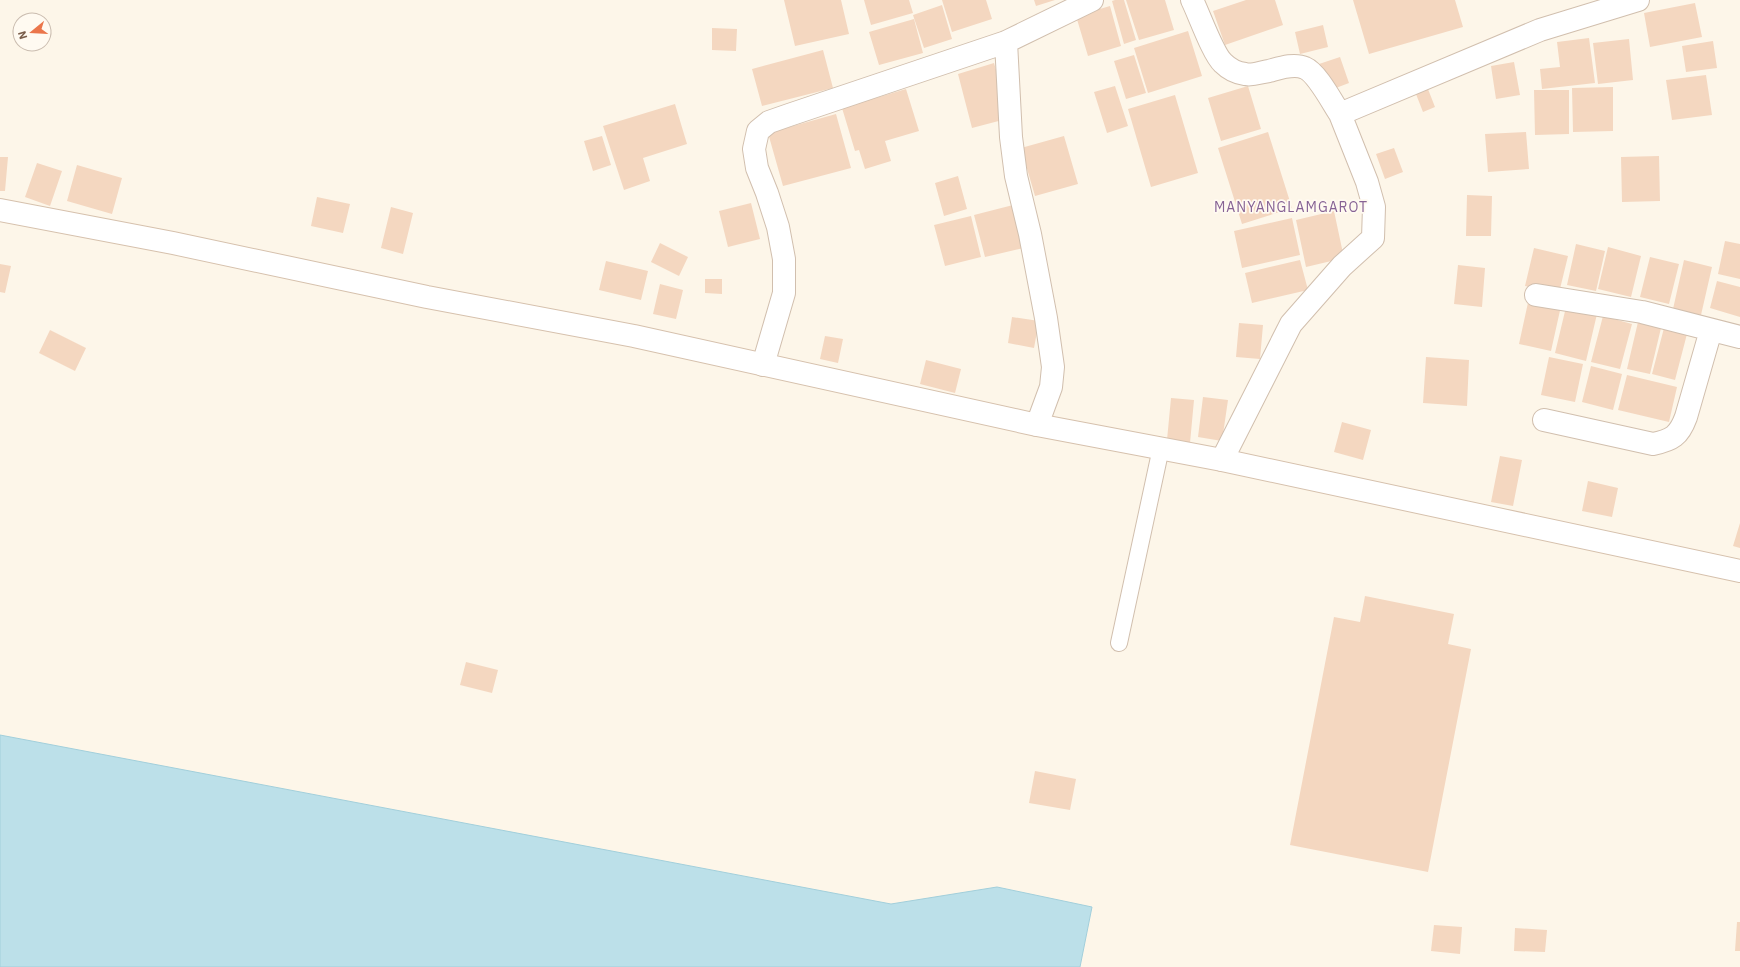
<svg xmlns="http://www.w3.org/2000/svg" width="1740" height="967" font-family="'IBM Plex Sans',sans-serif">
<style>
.water{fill:#bce0e9;stroke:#a2cfdb}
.building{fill:#f4d7c0}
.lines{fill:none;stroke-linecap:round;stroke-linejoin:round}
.lane-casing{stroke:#d1bfae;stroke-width:18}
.street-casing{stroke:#d1bfae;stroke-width:24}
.secondary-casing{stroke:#d6c1ad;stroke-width:24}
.lane{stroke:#fff;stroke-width:16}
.street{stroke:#fff;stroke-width:22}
.secondary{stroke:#fff;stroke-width:22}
.labels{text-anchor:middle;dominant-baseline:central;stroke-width:3.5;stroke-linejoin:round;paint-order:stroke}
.quarter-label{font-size:14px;letter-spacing:1px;fill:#876395;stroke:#fffaf1}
</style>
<rect width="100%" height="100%" fill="#fdf6e9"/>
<!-- water -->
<path class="water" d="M0 735 891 904 997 887 1092 907 1080 967H0Z"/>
<!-- building -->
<path class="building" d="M784 0H841L849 34 795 46Z
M864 0H909L913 13 871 25Z
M942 0H986L992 19 952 32Z
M1034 0H1055L1036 6Z
M1115 0H1124L1136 40 1124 44 1112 1Z
M1126 0H1165L1174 30 1139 40Z
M1246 0H1275L1283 25 1225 45 1213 11Z
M1353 0H1455L1463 27 1369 54Z
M1695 3 1702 37 1650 47 1644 13Z
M942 5 952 39 924 48 913 15Z
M1110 6 1121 46 1088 56 1076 16Z
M914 19 923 53 879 65 869 32Z
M1323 25 1328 47 1300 54 1295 32Z
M712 28 737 29 736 51 712 50Z
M1188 31 1202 76 1148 93 1134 48Z
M1589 38 1595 83 1542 89 1540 69 1560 67 1557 42Z
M1629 39 1633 80 1598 84 1593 43Z
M1713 41 1717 68 1686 72 1682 46Z
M823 50 833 88 762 106 752 69Z
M1134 55 1146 93 1126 99 1114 61Z
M1340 57 1349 83 1328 91 1319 64Z
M1514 62 1520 95 1496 99 1491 66Z
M994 63 1010 118 972 128 958 74Z
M1706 75 1712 115 1672 120 1666 80Z
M1426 84 1435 107 1423 112 1414 89Z
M1115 86 1128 126 1107 133 1094 92Z
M1248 86 1261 129 1221 141 1208 98Z
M1613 87V131L1573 132 1572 88Z
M906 89 919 131 885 141 891 161 865 169 859 150 855 151 842 108Z
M1534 90H1569V134L1535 135Z
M1175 95 1198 173 1151 187 1128 109Z
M675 104 687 144 643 158 650 181 624 190 603 126Z
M836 114 851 168 783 186 768 133Z
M1268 132 1292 208 1242 224 1218 148Z
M1526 132 1529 169 1488 172 1485 134Z
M602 136 611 165 593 171 584 141Z
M1064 136 1078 184 1035 196 1021 148Z
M1394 148 1403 172 1385 179 1376 154Z
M1659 156 1660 201 1622 202 1621 157Z
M0 157H8L5 191H0Z
M37 163 62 171 50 206 25 197Z
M77 165 122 178 112 214 67 201Z
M958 176 967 209 944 216 935 183Z
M1467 195 1492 196 1491 236H1466Z
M317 197 350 204 343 233 311 226Z
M751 203 760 239 728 247 719 211Z
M1017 204 1028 247 985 257 974 215Z
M391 207 413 213 403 254 381 248Z
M1334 211 1344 258 1306 267 1296 220Z
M971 216 981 257 945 266 934 225Z
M1292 218 1300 255 1242 268 1234 231Z
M1725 241 1740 244V279L1718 274Z
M660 243 688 257 679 276 651 262Z
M1576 244 1605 251 1596 291 1567 285Z
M1608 247 1641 256 1631 297 1598 289Z
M1534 248 1568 256 1559 293 1525 286Z
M1650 257 1679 264 1669 304 1640 297Z
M1300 260 1308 290 1252 303 1245 273Z
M1684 260 1712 267 1701 315 1673 309Z
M606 261 648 271 641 300 599 290Z
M0 264 11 266 5 293 0 292Z
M1458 265 1485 268 1482 307 1454 304Z
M705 279H722V294L705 293Z
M1717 281 1740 287V317L1710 308Z
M660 284 683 290 676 319 653 314Z
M1529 298 1561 306 1551 351 1519 344Z
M1566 307 1597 314 1586 361 1555 353Z
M1603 316 1632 324 1620 369 1591 362Z
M1012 317 1039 321 1034 348 1008 343Z
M1638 322 1661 328 1650 374 1627 369Z
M1239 323 1263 325 1260 359 1236 357Z
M1664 328 1687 334 1675 380 1652 374Z
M50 330 86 348 75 371 39 353Z
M825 336 843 339 838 363 820 359Z
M1426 357 1469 360 1467 406 1423 403Z
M1549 357 1583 364 1575 402 1541 395Z
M926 360 961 369 955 393 920 384Z
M1591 366 1622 374 1613 410 1582 402Z
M1627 375 1677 387 1669 422 1618 410Z
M1203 397 1228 400 1222 441 1198 437Z
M1171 398 1194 400 1190 443 1167 440Z
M1342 422 1371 430 1363 460 1334 452Z
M1500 456 1522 460 1513 506 1491 502Z
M1588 481 1618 488 1612 517 1582 511Z
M1740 523V548L1733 546Z
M1365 596 1454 614 1448 644 1471 649 1428 872 1290 845 1334 617 1360 622Z
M466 662 498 670 492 693 460 685Z
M1035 771 1076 779 1070 810 1029 803Z
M1737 922H1740V951H1735Z
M1434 925 1462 927 1460 954 1431 951Z
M1515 928 1547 930 1545 952 1514 951Z"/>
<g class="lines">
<!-- lane casing -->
<g class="lane-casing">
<path id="lane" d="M1119 643 1161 448"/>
</g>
<!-- street casing -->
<g class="street-casing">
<path id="street" d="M1192 0C1199 14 1213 54 1223 63 1229 69 1237 73 1245 74 1252 76 1261 72 1269 71 1280 68 1294 63 1305 68 1317 73 1332 102 1340 114
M1006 42 1011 137 1016 176 1030 234 1046 318 1053 367 1051 387 1037 425
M1536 295 1642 312 1740 337
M763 365 784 293V259L778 227 767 193 757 168 754 149 758 131 769 122 789 115 1006 42 1092 0
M1544 420 1653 444C1672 440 1679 436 1686 417L1711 330
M1222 460 1291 324 1342 266 1373 238 1374 207 1367 182 1340 114 1540 30 1638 0"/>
</g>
<!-- secondary casing -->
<g class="secondary-casing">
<path id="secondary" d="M0 210 173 243 427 297 634 336 1037 425 1222 460 1740 571"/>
</g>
<!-- lane -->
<use href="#lane" class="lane"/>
<!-- street -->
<use href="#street" class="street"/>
<!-- secondary -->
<use href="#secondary" class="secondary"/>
</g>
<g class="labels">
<!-- quarter labels -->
<g class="quarter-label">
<text x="1291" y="207">MANYANGLAMGAROT</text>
</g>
</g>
<!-- north arrow -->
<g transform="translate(32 32) rotate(252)"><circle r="19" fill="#fffaf1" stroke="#cabcaf"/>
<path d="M0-3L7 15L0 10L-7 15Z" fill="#eb764b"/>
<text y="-6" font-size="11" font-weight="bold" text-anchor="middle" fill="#7a5e4b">N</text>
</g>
</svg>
